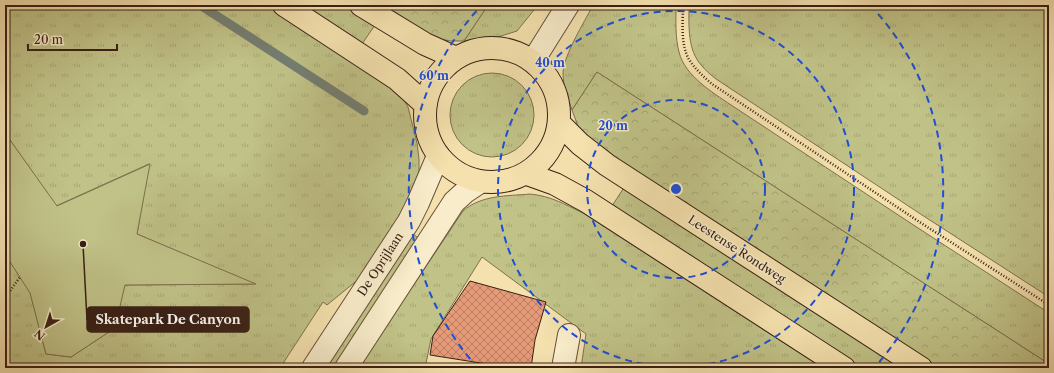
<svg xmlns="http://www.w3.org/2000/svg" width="1054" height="373" font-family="'Libre Caslon Text',serif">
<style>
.grass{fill:url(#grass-tufts);stroke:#7c714e}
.forest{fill:url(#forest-crowns);stroke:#7c714e}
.pitch{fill:#c0c287;stroke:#7c714e}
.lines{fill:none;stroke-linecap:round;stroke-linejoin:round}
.stream{stroke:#747e72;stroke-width:9}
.building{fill:url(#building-cross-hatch);stroke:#382015}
.minor-casing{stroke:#67503b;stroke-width:24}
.primary-casing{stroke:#382015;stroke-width:24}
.path{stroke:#382015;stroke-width:2.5;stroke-dasharray:1 2;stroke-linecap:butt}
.minor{stroke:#f8ecca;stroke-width:22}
.primary{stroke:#f4e1ae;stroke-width:22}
.ring{fill:none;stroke:#1d4ed8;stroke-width:2;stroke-dasharray:7 5}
.labels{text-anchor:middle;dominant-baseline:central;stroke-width:3;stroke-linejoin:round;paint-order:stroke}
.street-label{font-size:12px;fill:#382015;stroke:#f8ecca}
.centre{fill:#1d4ed8;stroke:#f8ecca;stroke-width:2}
.ring-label{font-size:12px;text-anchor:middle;font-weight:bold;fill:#1d4ed8;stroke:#f8ecca;stroke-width:3;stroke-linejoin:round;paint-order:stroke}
.leader{fill:none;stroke:#382015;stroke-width:1.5}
.callout-dot{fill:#382015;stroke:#f8ecca;stroke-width:1.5}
.callout{fill:#382015;stroke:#382015;stroke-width:1.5}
.callout-label{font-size:13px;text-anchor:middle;font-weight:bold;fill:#fff}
</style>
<defs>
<pattern id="grass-tufts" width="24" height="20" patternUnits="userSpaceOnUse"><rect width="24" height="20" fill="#c0c287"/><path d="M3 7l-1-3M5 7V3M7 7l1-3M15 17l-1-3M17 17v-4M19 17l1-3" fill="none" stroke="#a6a674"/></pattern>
<pattern id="forest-crowns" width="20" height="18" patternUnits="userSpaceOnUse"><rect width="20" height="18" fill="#c0c287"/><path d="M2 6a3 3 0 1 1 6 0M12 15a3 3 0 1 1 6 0" fill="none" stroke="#a6a674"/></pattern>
<pattern id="building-cross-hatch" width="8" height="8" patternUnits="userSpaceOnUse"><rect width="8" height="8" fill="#e59a78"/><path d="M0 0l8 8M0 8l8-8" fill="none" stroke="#bb7d61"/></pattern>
</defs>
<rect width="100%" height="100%" fill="#f4e1ae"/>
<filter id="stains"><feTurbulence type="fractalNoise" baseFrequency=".005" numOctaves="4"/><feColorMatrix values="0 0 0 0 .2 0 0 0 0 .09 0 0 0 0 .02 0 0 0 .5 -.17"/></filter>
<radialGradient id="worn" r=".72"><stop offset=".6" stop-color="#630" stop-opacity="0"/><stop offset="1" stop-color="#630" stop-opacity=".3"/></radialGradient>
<!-- grass -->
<path class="grass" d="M5 5H266L394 89 402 96 408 107 417 143 419 159V172L414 189 402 214 360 278 327 305 323 302 280 368H5V254L30 292 46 354 71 357 115 328 124 285 254 284 137 234 149 164 56 206 5 133Z
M302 5H345L375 25 362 44Z
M488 5H538L517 31 498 37 481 38 464 41Z
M593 5H676C676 20 675 37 679 52 685 76 712 92 731 105L915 226 1049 313V364L597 72 572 110C568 98 563 86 563 73 564 54 584 23 593 5Z
M689 5H1049V297L922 215 716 79C711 75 706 71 702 66 687 50 689 26 689 5Z
M450 115a42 42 0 1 1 84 0a42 42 0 1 1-84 0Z
M625 186 904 368H861L612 206Z
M530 194C551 196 564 204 583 213L823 368H581L586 334 482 257 431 339 425 368H358L463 211C481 195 507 196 530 194Z
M410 232 420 239 336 368H322Z"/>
<!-- forest -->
<path class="forest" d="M378 5H488L464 41H451L437 39Z
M597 72 1049 364V368H934L639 177 580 132 572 110Z"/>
<!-- pitch -->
<path class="pitch" d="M5 133 57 206 150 164 137 234 256 284 125 285 115 328 71 357 46 354 30 293 5 254Z"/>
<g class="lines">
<!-- stream -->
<path class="stream" d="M200 5 364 111"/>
</g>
<!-- building -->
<path class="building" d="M470 281 546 302 535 340 531 368H512L430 355 433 336Z"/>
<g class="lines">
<!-- minor casing -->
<g class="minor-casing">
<path id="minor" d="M533 61 568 5
M313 368 409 221 418 203 438 156
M346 368 454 202 465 192 480 182
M563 368 569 335"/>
</g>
<!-- primary casing -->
<g class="primary-casing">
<path id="primary" d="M284 5 397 79 426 105
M361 5 425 44 456 58
M425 115a67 67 0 1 1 134 0a67 67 0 1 1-134 0Z
M560 124 580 144 607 165 921 368
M527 174 555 184 586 201 844 368"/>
</g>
<!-- path -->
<path class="path" d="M683 5C683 22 680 46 690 61 696 70 704 77 712 84L918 221 1049 305
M5 298 20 277"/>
<!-- minor -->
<use href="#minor" class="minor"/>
<!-- primary -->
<use href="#primary" class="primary"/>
</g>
<!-- distance rings -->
<g class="ring">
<circle cx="676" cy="189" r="89"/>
<circle cx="676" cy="189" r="178"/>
<path d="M478 368A267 267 0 0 1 482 5M870 5A267 267 0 0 1 874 368"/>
</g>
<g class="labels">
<!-- street labels -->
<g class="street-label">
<text transform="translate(737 249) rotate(33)">Leestense Rondweg</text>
<text transform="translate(380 264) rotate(-57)">De Oprijlaan</text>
</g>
</g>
<circle cx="676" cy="189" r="6" class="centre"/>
<g class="ring-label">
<text x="550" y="67">40 m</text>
<text x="434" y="80">60 m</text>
<text x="613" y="130">20 m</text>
</g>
<!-- callouts -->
<path class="leader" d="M83 244L87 320"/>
<circle class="callout-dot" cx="83" cy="244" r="4"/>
<rect class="callout" x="87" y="307" width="162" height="25" rx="4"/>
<g class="callout-label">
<text x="168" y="324">Skatepark De Canyon</text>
</g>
<!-- margin -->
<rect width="1054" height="373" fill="none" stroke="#f4e1ae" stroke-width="20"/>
<rect x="6" y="6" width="1042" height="361" fill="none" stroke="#382015" stroke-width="2"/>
<rect x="10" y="10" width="1034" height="353" fill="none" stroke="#382015"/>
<!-- north arrow -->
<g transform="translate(46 327) rotate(219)" stroke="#f8ecca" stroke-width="3" paint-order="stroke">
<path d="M0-3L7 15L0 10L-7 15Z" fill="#382015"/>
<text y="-6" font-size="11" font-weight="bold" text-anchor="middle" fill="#382015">N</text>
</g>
<!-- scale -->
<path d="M28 44v6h89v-6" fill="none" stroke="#382015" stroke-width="2"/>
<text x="34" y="44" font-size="12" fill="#382015" stroke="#f8ecca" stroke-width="3" paint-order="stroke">20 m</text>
<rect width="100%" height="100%" filter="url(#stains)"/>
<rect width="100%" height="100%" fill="url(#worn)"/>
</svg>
